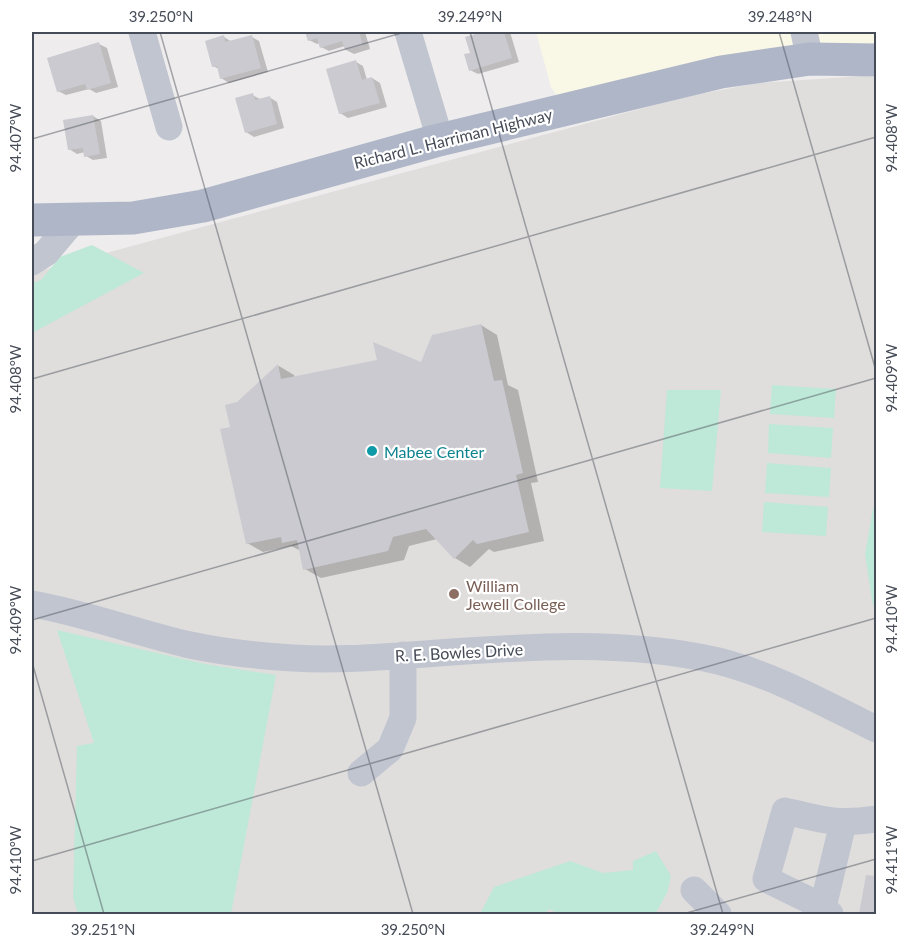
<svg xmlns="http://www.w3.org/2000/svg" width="908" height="946" font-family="Lato,sans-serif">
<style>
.commercial{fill:#f9f7e6}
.education{fill:#dfdedd}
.green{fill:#bee8d7}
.shadow{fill:#0003}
.building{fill:#cacad0}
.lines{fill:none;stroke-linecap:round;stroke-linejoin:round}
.minor{stroke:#c1c5d0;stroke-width:27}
.major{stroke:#aeb6c8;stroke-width:33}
.ticks{fill:none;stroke:#464c57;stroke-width:1.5;stroke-opacity:0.45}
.culture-dot{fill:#0f9aa8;stroke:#fff;stroke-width:2}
.education-dot{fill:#8d6e63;stroke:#fff;stroke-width:2}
.labels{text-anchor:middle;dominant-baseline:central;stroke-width:4.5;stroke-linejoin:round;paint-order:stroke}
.street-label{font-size:16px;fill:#464c57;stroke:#fff}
.culture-label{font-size:16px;fill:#0d838f;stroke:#fff;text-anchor:start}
.education-label{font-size:16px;fill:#785e54;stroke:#fff;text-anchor:start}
.neatline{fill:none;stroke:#464c57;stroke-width:2}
.ticks-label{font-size:15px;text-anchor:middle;fill:#464c57}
</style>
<rect width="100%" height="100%" fill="#eeecec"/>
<!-- commercial -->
<path class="commercial" d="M536 32H876V48L558 98 551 87Z"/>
<!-- education -->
<path class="education" d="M862 76 876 77V914H32V273L688 96 759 83Z"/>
<!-- green -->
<path class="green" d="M92 245 144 273 32 333V283L41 280 60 257Z
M772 385 836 389 834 418 770 414Z
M667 390H721L712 491 660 488Z
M769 424 833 428 831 458 768 453Z
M767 463 831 468 829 497 765 493Z
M764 502 828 507 826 536 762 532Z
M876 503V616L872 600 865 554 873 509Z
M57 630 205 664 276 675 231 914H78L73 897 77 746 94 743Z
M656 851 671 876 667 893 655 914H560L549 909 545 914H480L494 887 570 861 603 873 633 870V861Z"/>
<!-- shadow -->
<path class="shadow" d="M77 32H92L82 34Z
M307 32H365L370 49 354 54 346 50 345 46 329 51 321 47 320 43 317 44 309 40Z
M488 32H510L519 62 478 74 470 70 472 54 467 38Z
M224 37 232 42 252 37 259 41 268 72 229 83 221 78 219 69 213 66Z
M99 44 107 48 118 87 96 93 89 89 66 95 58 91Z
M356 62 363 66 367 80 372 78 380 83 387 107 348 118 340 113Z
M252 95 260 99 269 97 277 102 284 128 254 137 246 132Z
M93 116 101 121 107 158 93 160 86 156 85 152 77 154 69 149Z
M481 325 497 335 508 385 518 390 538 482 531 483 544 541 494 552 489 549 470 567 455 558 437 539 409 546 404 560 321 578 305 569 301 551 291 546 263 552 247 543 232 429 237 404 279 366 294 375 295 378 422 364Z
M867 876 876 878V914H861Z"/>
<!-- building -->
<path class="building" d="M305 32H359L363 45 345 50 342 41 320 48 317 38 308 41Z
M483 32H504L512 58 469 71 464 54 470 53 465 37Z
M224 35 225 42 252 35 261 68 220 79 217 66 212 67 205 41Z
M99 42 111 83 87 90 85 84 57 92 47 58Z
M356 60 362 80 372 77 380 103 339 114 326 69Z
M253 93 255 100 270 96 277 124 245 133 235 98Z
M93 115 100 154 84 157 83 148 68 150 63 120Z
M481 324 494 381 502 380 523 473 516 475 529 532 477 544 473 540 454 559 426 529 393 537 388 551 303 570 297 540 282 543 281 537 246 544 220 429 230 427 225 405 237 402 278 364 281 379 377 360 373 342 421 362 432 335Z
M866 875 876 876V914H859Z"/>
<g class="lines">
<!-- minor -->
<path class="minor" d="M142 32 169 127
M408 32 440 139
M804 32 810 59
M32 262 46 253 73 221
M32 604C85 613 137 633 190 645 223 652 259 656 293 658 337 661 381 657 425 654 523 647 621 639 718 661 774 675 825 704 876 729
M361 773 390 749 403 718V655
M694 890 718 914
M823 907 843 823
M830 914 823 907 766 879 785 811C822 820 838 825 876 819"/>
<!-- major -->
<path class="major" d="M32 220 133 218 203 206 435 141 721 72 810 59 876 60"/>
</g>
<!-- ticks -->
<path class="ticks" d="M160 32 413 914M470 32 723 914M779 32 876 371M32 139 405 32M32 379 876 137M32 620 876 378M32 662 104 914M32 861 876 618M683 914 876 859"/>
<!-- markers -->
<circle class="culture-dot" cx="372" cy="451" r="6"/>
<circle class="education-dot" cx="454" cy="594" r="6"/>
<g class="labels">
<!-- street labels -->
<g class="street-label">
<text transform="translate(453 138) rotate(-14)">Richard L. Harriman Highway</text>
<text transform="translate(459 652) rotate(-3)">R. E. Bowles Drive</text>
</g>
<!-- culture labels -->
<g class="culture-label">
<text x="384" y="451">Mabee Center</text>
</g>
<!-- education labels -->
<g class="education-label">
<text x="466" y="585">William<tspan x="466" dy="18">Jewell College</tspan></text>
</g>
</g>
<!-- border -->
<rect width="908" height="946" fill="none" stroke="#ffffff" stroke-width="66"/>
<rect x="33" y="33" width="842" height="880" class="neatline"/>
<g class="ticks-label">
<text x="161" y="22">39.250°N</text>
<text x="470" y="22">39.249°N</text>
<text x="780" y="22">39.248°N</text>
<text transform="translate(892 138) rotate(-90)" y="5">94.408°W</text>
<text transform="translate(16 138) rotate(-90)" y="5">94.407°W</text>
<text transform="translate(892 378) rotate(-90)" y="5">94.409°W</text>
<text transform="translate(16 379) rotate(-90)" y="5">94.408°W</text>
<text transform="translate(892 619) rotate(-90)" y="5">94.410°W</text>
<text transform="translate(16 620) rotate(-90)" y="5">94.409°W</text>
<text transform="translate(892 860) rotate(-90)" y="5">94.411°W</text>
<text transform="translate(16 860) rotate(-90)" y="5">94.410°W</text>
<text x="103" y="935">39.251°N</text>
<text x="413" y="935">39.250°N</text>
<text x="722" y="935">39.249°N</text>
</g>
</svg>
